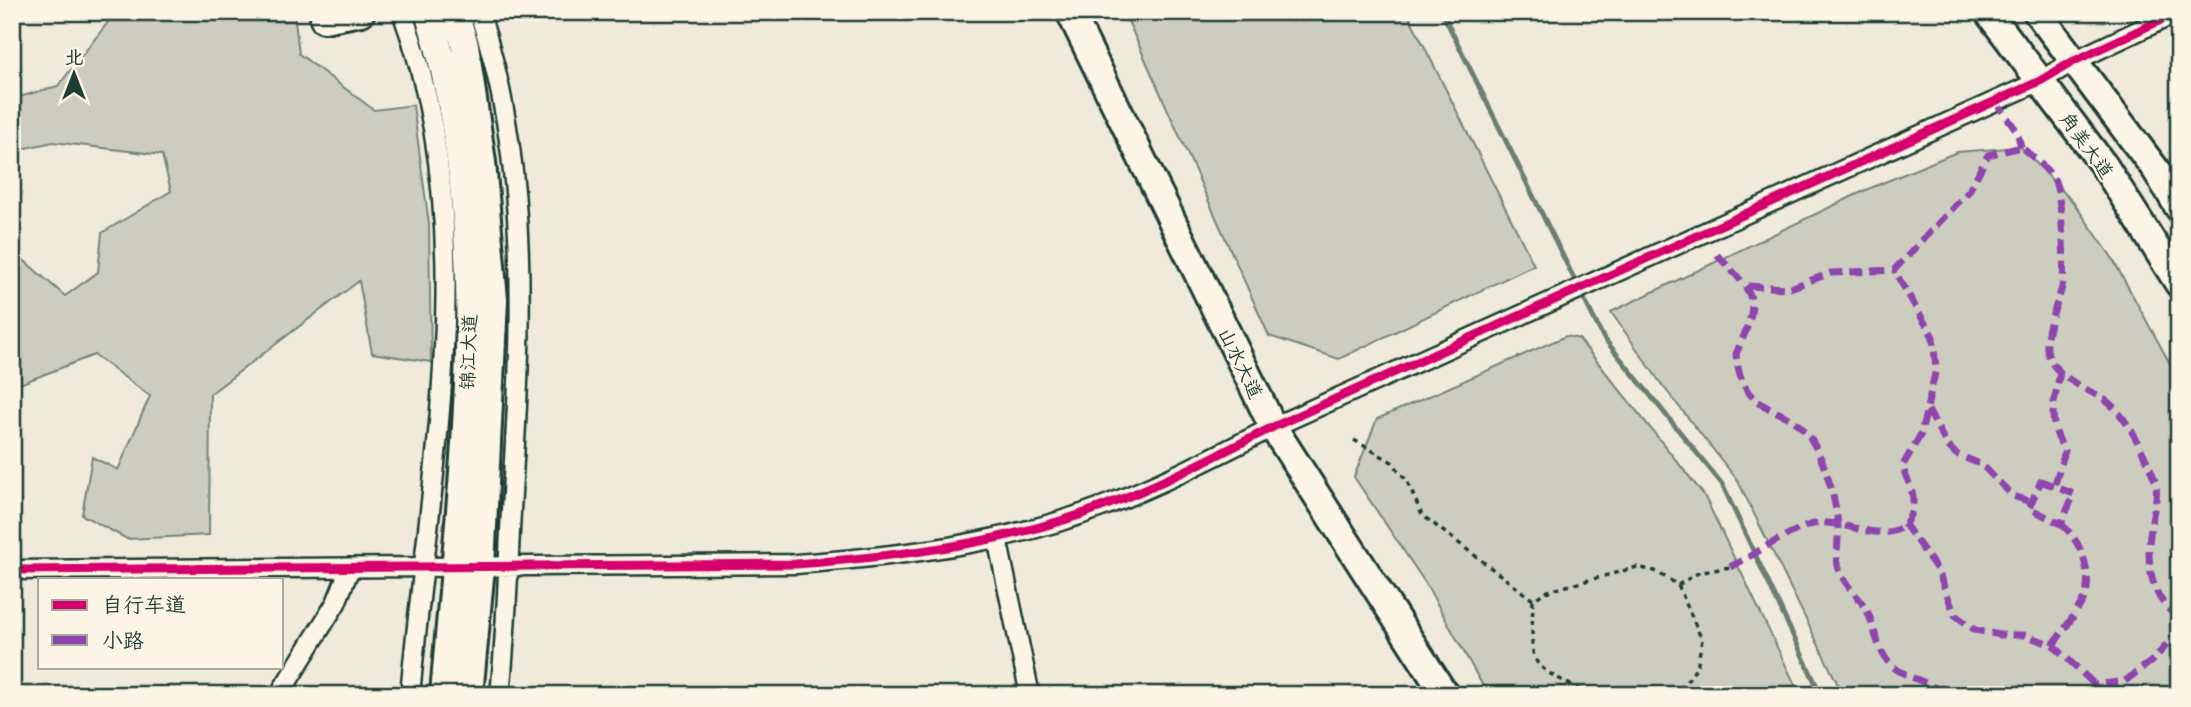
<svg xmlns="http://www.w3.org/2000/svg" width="2191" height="707" font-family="Delius,'LXGW WenKai TC',sans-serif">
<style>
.green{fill:#cccdbf;stroke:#76857a;stroke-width:2}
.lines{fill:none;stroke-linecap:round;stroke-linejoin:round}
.stream{stroke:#6c7d71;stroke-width:5}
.street-casing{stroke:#1f3d34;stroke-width:23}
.secondary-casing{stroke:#1f3d34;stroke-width:32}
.path{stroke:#1f3d34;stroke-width:3.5;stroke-dasharray:5 5;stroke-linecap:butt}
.street{stroke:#fcf5e5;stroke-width:18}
.secondary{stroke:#fcf5e5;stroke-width:26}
.quiet{stroke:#8e44ad;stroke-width:7;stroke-dasharray:14 7;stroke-linecap:butt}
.cycleway-casing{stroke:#fcf5e5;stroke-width:13}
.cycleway{stroke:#d6006c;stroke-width:9}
.labels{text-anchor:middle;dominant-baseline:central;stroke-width:5;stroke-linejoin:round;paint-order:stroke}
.street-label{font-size:19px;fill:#1f3d34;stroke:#fcf5e5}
</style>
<rect width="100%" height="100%" fill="#efeada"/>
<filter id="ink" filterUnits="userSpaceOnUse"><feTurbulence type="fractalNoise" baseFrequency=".0143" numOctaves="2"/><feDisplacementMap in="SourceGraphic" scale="14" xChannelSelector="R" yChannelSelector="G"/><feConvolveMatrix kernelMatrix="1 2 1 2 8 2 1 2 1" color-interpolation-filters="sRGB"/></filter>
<g filter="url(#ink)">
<!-- green -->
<path class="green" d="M116 12H294L299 54 374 110 413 105 429 224 431 362 372 353 359 281 210 394 209 535 127 539 82 515 92 457 118 470 150 396 94 355 12 387V250L65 296 98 272 102 233 171 191 162 155 53 142 12 151V99L58 86Z
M1124 12H1407L1534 265 1339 359 1269 336Z
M2021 147 2073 202 2111 256 2179 380V695H1843L1738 481 1662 385 1611 312 1868 189 1957 152Z
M1566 336 1579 339 1704 495 1800 695H1488L1426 584 1354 477 1377 419Z"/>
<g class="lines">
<!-- stream -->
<path class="stream" d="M1442 12 1603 337 1722 484 1821 695"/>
<!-- street casing -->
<g class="street-casing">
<path id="street" d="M402 12C483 229 430 471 410 695
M479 12C531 165 522 334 512 493 508 560 507 627 500 695
M997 538 1030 695
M12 570 796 564C900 556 1006 544 1104 506 1162 484 1218 455 1273 427L2040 81 2074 61 2178 12
M279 695 336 603 350 568"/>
</g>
<!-- secondary casing -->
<g class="secondary-casing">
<path id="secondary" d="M428 12C498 231 462 470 444 695
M455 12 465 45 482 162 494 300 481 567 469 695
M1070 12 1273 427 1445 695
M1988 12 2105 167 2179 284
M2037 12 2156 170 2179 208
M324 19 361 12"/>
</g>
<!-- path -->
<path class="path" d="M1354 440 1392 462 1407 481 1422 515 1533 600
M1678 585 1698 573 1730 567
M1589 695C1526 660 1531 672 1533 600L1545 592 1637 567 1655 571 1678 585 1702 640 1697 667 1677 695"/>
<!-- street -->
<use href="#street" class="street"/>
<!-- secondary -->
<use href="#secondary" class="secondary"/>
<!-- quiet -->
<path class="quiet" d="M1995 101 2017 131 2021 147
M1717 255C1759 298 1760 299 1736 354 1743 423 1788 399 1812 441 1825 462 1837 503 1838 527 1839 540 1835 558 1839 570 1845 587 1862 598 1869 615 1875 631 1878 651 1890 664 1906 679 1929 680 1945 695
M1748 286 1790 288 1831 273 1894 270 1969 191 1988 155 2021 147C2031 156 2049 169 2055 181 2062 199 2066 268 2062 287 2057 307 2045 327 2047 349 2050 376 2085 387 2105 400 2127 415 2142 450 2153 475 2161 492 2153 509 2151 527 2146 558 2149 600 2179 617
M1928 410 1947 445 1956 454 1982 465 2013 496 2031 502
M2041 481 2074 494 2061 524 2029 508Z
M2055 484 2065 451C2046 419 2054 406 2060 372
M1904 523 1938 571 1955 615 1975 630 2000 635H2024L2053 645 2095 685
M1730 567C1754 555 1794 527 1818 523 1848 519 1908 558 1913 501 1914 488 1904 477 1903 465L1921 434 1936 369 1933 337 1894 270
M2053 645C2060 635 2083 604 2086 594 2092 569 2079 538 2061 524
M2089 695 2095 685 2125 681 2153 660 2179 631"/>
<!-- cycleway casing -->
<g class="cycleway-casing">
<path id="cycleway" d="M12 570 796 564C900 556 1006 544 1104 506 1162 484 1218 455 1273 427L2040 81 2074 61 2178 12"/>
</g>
<!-- cycleway -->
<use href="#cycleway" class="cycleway"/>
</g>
</g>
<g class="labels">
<!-- street labels -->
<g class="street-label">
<text transform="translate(2087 145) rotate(54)">角美大道</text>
<text transform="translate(468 352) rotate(-88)">锦江大道</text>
<text transform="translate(1241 363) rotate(64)">山水大道</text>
</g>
</g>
<!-- margin -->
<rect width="2191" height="707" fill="none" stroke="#fcf5e5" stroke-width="42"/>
<rect x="21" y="21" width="2149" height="665" fill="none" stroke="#1f3d34" stroke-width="2.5" filter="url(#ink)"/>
<!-- legend -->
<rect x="38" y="578" width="245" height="91" fill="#fcf5e5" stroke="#a4ab9e" stroke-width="2"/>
<rect x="52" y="600" width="35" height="10" fill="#d6006c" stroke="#a4ab9e" stroke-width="2"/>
<text x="102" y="612" font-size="21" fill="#1f3d34">自行车道</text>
<rect x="52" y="635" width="35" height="10" fill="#8e44ad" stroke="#a4ab9e" stroke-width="2"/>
<text x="102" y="648" font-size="21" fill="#1f3d34">小路</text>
<!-- north arrow -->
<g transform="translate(74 74)" stroke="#fcf5e5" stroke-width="5" paint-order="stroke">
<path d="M0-5L12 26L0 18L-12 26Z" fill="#1f3d34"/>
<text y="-10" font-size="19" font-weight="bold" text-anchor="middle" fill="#1f3d34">北</text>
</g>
</svg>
